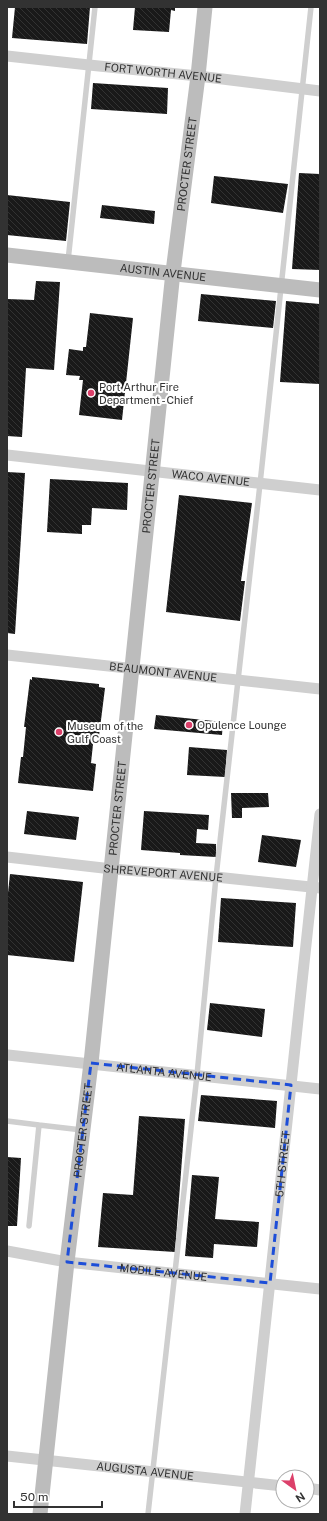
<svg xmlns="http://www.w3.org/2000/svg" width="327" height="1521" font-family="'Public Sans',sans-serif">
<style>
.building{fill:url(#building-back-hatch)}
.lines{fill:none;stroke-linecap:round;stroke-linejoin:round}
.lane{stroke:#cfcfcf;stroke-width:5.5}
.street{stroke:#cfcfcf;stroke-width:11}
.secondary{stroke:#bcbcbc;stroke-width:15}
.marked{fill:none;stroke:#1d4ed8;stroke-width:3;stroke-dasharray:8 5;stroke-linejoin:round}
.poi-dot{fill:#dc406a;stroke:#fff;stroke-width:1.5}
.labels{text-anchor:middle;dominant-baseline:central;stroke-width:4;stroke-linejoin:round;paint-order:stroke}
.street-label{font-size:11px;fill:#323232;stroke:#fff}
.poi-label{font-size:11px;fill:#323232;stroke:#fff;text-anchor:start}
</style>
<defs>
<pattern id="building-back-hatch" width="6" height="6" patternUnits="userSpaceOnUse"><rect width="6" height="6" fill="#191919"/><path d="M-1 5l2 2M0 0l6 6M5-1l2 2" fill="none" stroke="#323232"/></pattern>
</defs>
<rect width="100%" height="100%" fill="#fff"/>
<!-- building -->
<path class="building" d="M15 7H90L87 44 12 38Z
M135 7H175V11L171 10 169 32 133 30Z
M93 83 168 88 167 114 91 109Z
M299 173 320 174V270L292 269Z
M214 176 288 184 283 213 211 203Z
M7 195 70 202 66 241 7 235Z
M102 205 155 211 154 224 100 218Z
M36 281 60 282 54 370 26 368 22 437 7 436V299L34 300Z
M201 294 276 301 273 328 198 321Z
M286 301 320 304V384L280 382Z
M90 313 133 318 122 420 79 415 83 380H79L80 376 66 375 69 349 83 351V347H86Z
M7 472 25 473 15 634 7 633Z
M50 479 128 483 127 510 92 508 91 525H82V534L47 532Z
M179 495 252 503 241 581H245L240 621 166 612Z
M32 677 99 684V687L105 688 99 736 94 735 91 763 96 764 93 791 18 783 21 757H23L26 727H24L30 679 32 680Z
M156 715 223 722 222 735 154 729Z
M189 747 227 750 225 777 187 775Z
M231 793H268L269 807 242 808V818H232Z
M27 811 79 817 76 840 24 834Z
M144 811 209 815 208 830 197 829 196 843 216 844V857L180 855V853L141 850Z
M262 835 301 840 296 867 258 862Z
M10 874 83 882 74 962 7 955V902Z
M221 898 296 903 293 947 218 942Z
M210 1003 265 1009 262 1037 207 1030Z
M201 1095 277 1101 275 1128 198 1121Z
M139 1116 185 1119 175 1252 98 1247 103 1193 133 1195Z
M7 1157 21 1158 17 1226H7Z
M192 1175 219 1177 215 1219 259 1222 257 1247 214 1244 213 1258 185 1256Z"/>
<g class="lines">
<!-- lane -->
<path class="lane" d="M68 261 95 7
M7 1121 39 1125
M29 1226 39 1125 82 1130
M148 1514 197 1075 216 877 260 484 311 7"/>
<!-- street -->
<g class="street">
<path id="s1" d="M7 56 89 65 198 76 320 91"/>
<path id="s2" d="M7 455 320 490"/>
<path id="s3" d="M7 655 320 689"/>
<path id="s4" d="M7 857 112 869 216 877 320 888"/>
<path id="s5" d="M8 1055 320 1089"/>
<path id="s6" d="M7 1251 67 1262 320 1289"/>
<path id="s7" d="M7 1456 283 1486"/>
<path d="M307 1488 320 1490"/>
<path id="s8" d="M245 1514 320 814"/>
</g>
<!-- secondary -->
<g class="secondary">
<path id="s9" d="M7 255 320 290"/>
<path id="s10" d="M40 1514 67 1262 91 1063 173 272 198 76 205 7"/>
</g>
</g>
<!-- marked area -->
<path class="marked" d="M91 1063 291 1085 270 1283 67 1262Z"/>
<!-- markers -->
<g class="poi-dot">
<circle cx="91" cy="393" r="4"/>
<circle cx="189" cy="725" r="4"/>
<circle cx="59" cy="732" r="4"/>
</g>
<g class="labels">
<!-- street labels -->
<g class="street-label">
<text stroke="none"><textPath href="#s1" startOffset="157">FORT WORTH AVENUE</textPath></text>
<text stroke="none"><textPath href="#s10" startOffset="1358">PROCTER STREET</textPath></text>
<text stroke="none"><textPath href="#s9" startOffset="157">AUSTIN AVENUE</textPath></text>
<text stroke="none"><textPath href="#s2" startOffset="205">WACO AVENUE</textPath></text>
<text stroke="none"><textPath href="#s10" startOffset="1034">PROCTER STREET</textPath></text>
<text stroke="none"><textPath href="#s3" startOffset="157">BEAUMONT AVENUE</textPath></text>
<text stroke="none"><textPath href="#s10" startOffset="710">PROCTER STREET</textPath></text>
<text stroke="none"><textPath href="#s4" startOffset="157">SHREVEPORT AVENUE</textPath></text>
<text stroke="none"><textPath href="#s5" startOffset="157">ATLANTA AVENUE</textPath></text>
<text stroke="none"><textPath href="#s10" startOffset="386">PROCTER STREET</textPath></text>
<text stroke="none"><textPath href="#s8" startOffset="352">5TH STREET</textPath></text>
<text stroke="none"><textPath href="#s6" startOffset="158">MOBILE AVENUE</textPath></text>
<text stroke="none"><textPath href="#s7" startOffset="139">AUGUSTA AVENUE</textPath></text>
</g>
<!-- poi labels -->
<g class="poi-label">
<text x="99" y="387">Port Arthur Fire<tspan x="99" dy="13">Department - Chief</tspan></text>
<text x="197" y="725">Opulence Lounge</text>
<text x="67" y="726">Museum of the<tspan x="67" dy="13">Gulf Coast</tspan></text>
</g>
</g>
<!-- border -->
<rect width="327" height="1521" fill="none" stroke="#323232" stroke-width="16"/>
<!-- north arrow -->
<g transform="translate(295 1489) rotate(147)"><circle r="19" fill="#ffffff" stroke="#adadad"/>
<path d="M0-3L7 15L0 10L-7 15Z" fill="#dc406a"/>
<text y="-6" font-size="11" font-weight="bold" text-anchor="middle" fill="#323232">N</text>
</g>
<!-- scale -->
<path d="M14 1501v6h88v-6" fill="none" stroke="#323232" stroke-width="2"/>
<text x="20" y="1501" font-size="12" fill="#323232" stroke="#ffffff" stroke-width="3" paint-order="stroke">50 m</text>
</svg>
